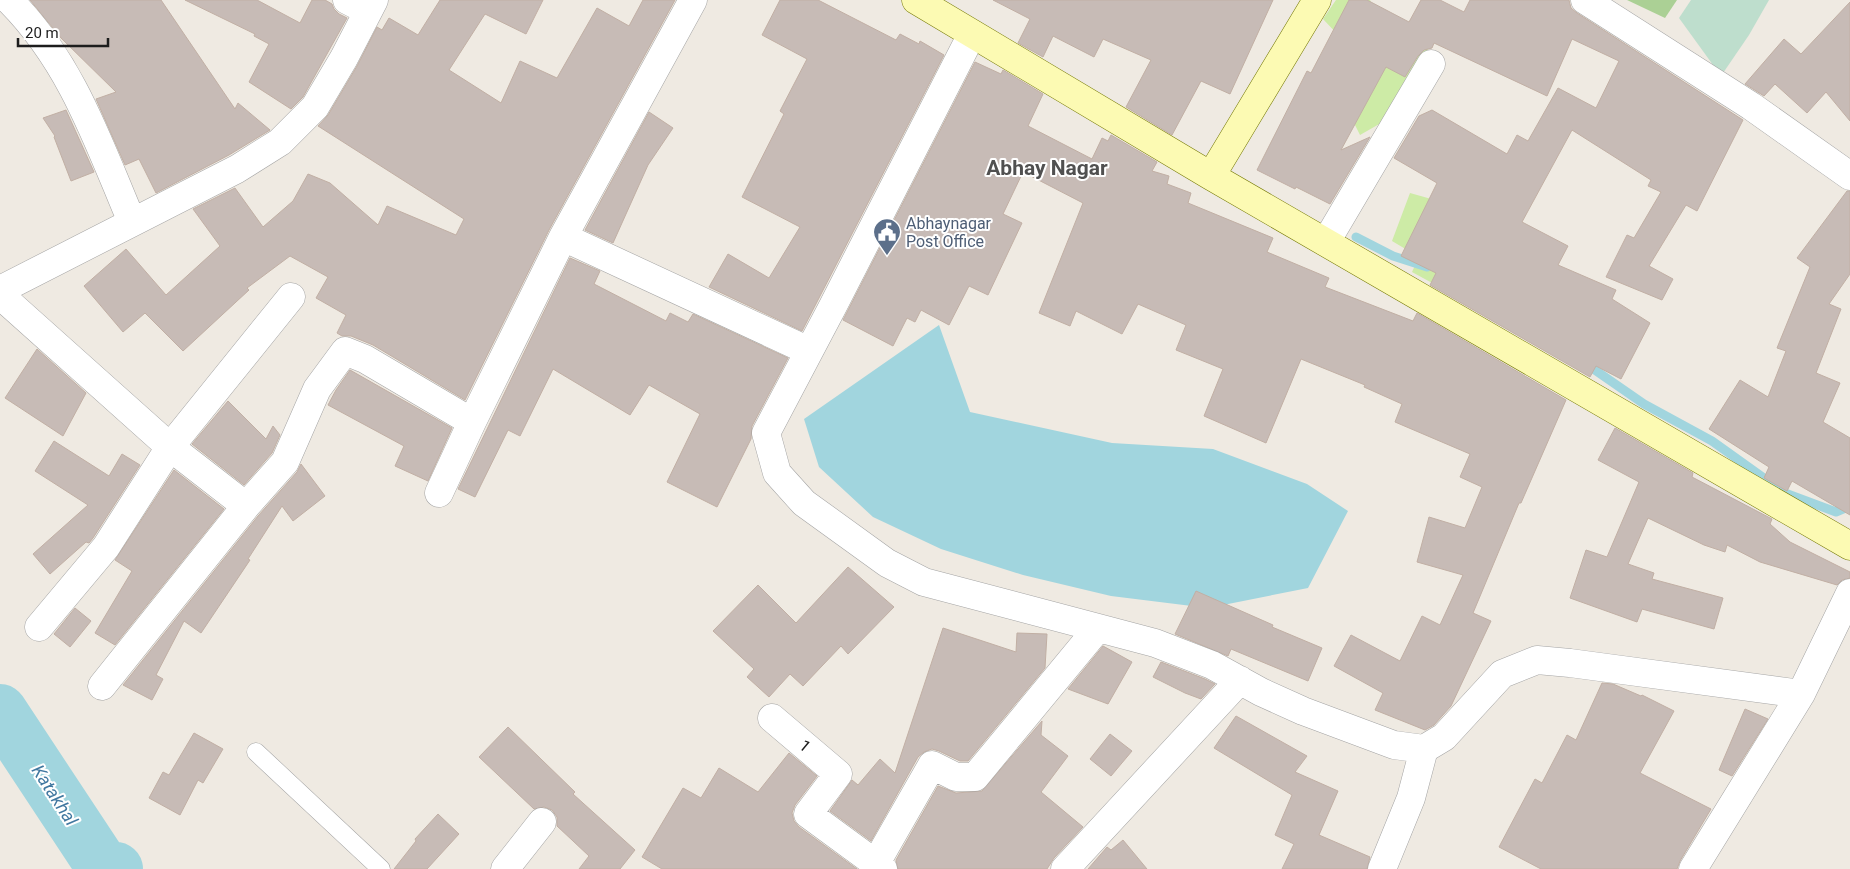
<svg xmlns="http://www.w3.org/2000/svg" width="1850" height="869" font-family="Roboto,sans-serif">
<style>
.grass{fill:#cdeba6}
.forest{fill:#abd095}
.wetland{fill:#bedecd}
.water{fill:#a1d5de}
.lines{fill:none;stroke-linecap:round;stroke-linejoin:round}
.stream{stroke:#a1d5de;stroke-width:9}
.river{stroke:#a1d5de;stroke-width:54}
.building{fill:#c7bbb6;stroke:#c1afa4}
.lane-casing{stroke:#a4a4a4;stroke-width:19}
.street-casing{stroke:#a4a4a4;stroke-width:29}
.secondary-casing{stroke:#737701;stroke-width:29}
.lane{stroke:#fff;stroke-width:18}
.street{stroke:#fff;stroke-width:28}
.secondary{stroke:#fcfab3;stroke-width:28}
.labels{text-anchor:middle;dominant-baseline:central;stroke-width:4;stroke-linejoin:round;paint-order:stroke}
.service-label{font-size:16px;fill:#4e5e75;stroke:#fff;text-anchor:start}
.street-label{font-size:16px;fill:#1d1d1d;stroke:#fff}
.water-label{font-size:18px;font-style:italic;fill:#4178a0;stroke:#fff}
.district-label{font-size:21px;font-weight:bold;fill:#505050;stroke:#fff}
</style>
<rect width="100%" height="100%" fill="#efeae2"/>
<!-- grass -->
<path class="grass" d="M1336 0H1370L1384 32 1404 50 1438 9 1426 58 1395 115 1360 135 1348 111 1377 76 1323 19Z
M1410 193 1442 202 1445 290 1412 272 1419 257 1392 241Z"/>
<!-- forest -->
<path class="forest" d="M1627 0H1677L1665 18Z"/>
<!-- wetland -->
<path class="wetland" d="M1691 0H1769L1749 35 1721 76 1679 18Z"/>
<!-- water -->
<path class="water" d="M939 325 970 412 1112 443 1213 449 1307 484 1348 511 1308 588 1208 608 1111 596 1023 575 941 549 873 517 819 467 804 419Z"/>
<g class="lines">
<!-- stream -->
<path class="stream" d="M1356 237 1393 256 1427 267
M1583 364 1592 368 1644 404 1712 441 1785 493 1836 512 1850 506"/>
<!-- river -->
<path class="river" d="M0 711 103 867 116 869"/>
</g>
<!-- building -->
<path class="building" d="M30 0H161L235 109 238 103 270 130 229 155 156 193 139 159 125 165 96 99 116 92 61 38Z
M185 0H257L300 23 312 0H325L332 4 334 9 339 14 347 18 303 97 291 109 249 82 269 44 254 36 255 34Z
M440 0H543L526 34 485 14 449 70 501 103 520 61 557 78 597 8 629 26 643 0H675L549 230 465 400 373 345 351 336H342L337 333 346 315 316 298 328 277 290 256 247 288 249 290 183 351 145 313 123 332 84 286 126 249 166 295 220 246 193 209 235 188 263 227 293 201 308 174 330 183 378 225 387 206 456 235 464 219 318 126 328 115 357 66 377 27 382 30 389 18 418 35Z
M780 0H818L896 40 900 34 919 44 920 41 944 55 802 331 709 287 728 254 769 278 800 227 742 197 784 114 780 111 807 59 762 35Z
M993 0H1273L1230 94 1201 81 1172 135 1126 107 1151 60 1103 39 1094 57 1053 36 1043 57 1018 43 1030 19Z
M1349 0H1367L1409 22 1421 0H1440L1464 12 1470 0H1569L1571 8 1577 13 1743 120 1697 211 1686 205 1649 266 1673 279 1662 300 1606 277 1627 235 1634 238 1661 192 1648 186 1651 180 1572 130 1522 222 1568 246 1558 265 1616 290 1612 299 1650 323 1621 379 1596 366 1590 377 1430 285 1436 273 1401 256 1437 183 1394 158 1419 116 1432 110 1507 154 1517 135 1528 141 1558 88 1596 108 1619 61 1572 39 1547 96 1434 43 1432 48 1424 50 1418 56 1405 77 1386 67 1341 150 1370 137 1330 204 1296 187 1295 189 1257 170 1307 71 1311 73Z
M1850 2V121L1826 92 1807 113 1775 84 1764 96 1745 84 1784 39 1801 54Z
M975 62 1001 74 1003 70 1043 94 1028 126 1092 159 1102 138 1108 141 1111 135 1157 162 1152 171 1169 176 1167 184 1191 193 1188 203 1273 238 1267 252 1329 278 1325 287 1413 321 1417 313 1566 400 1521 503H1519L1473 613 1491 621 1451 706 1434 725 1425 730 1375 710 1383 693 1334 666 1351 635 1400 661 1422 616 1440 625 1463 575 1417 562 1429 517 1465 528 1482 487 1460 477 1470 454 1395 422 1402 404 1364 387 1365 385 1301 359 1266 443 1204 416 1223 369 1176 350 1186 325 1138 304 1122 334 1076 311 1070 326 1039 313 1083 203 1023 172 1003 214 1022 223 988 295 969 286 949 325 921 310 915 322 907 318 893 346 843 320Z
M66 110 94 172 71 181 54 137 55 136 43 118Z
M649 112 673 128 648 165 613 243 585 230Z
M1847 191H1850V274L1829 304 1841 309 1816 373 1840 383 1823 422 1850 438V515L1792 481 1787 491 1764 478 1769 467 1709 429 1740 380 1768 397 1786 351 1777 348 1810 267 1797 258Z
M570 258 600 271 594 284 666 321 670 313 688 322 693 314 788 358 752 426 751 439 717 507 667 482 700 414 649 385 630 415 553 369 520 436 508 430 475 497 458 489Z
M37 349 86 393 63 436 5 398Z
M350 370 452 428 428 481 395 466 404 446 328 405 336 390Z
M228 401 266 439 273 426 280 435 272 453 244 485 192 444Z
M1615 428 1693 473 1692 477 1772 519 1770 524 1790 542 1850 572V578L1842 580 1837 585 1760 562 1727 545 1725 552 1704 545 1648 518 1628 564 1654 573 1652 579 1723 598 1714 629 1642 609 1637 622 1570 598 1586 550 1607 557 1639 482 1598 460Z
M54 441 109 476 122 454 140 465 93 538 89 543 86 542 50 574 33 554 88 505 35 471Z
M301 464 325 496 293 521 282 506 248 559 250 560 201 633 184 621 156 675 163 679 152 700 123 685 258 516 297 472Z
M174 470 224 509 115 645 95 633 132 571 115 560Z
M848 567 894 607 848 654 841 646 803 686 790 674 769 697 747 677 754 669 713 631 758 585 796 623Z
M1196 591 1273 625 1272 627 1322 648 1308 681 1231 649 1228 656 1175 634Z
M75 608 91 621 70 647 54 634Z
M943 628 1016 652 1017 633 1047 634 1045 668 968 761H960L939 751 932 749 924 752 918 757 871 841 830 811 852 780 858 785 880 759 895 773Z
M1103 646 1132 662 1108 704 1068 689Z
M1161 662 1205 679 1215 684 1201 699 1185 693 1153 677Z
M1602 683 1613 684 1641 696 1642 695 1674 711 1640 773 1711 809 1680 861 1677 869H1541L1499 847 1535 779 1542 783 1567 735 1576 740Z
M1745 709 1768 719 1732 776 1719 770Z
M1236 716 1307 756 1295 772 1338 791 1319 835 1370 857 1367 869H1282L1294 844 1275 835 1292 795 1214 748Z
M1042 721 1041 735 1068 756 1041 792 1083 827 1054 858 1047 869H898L896 860 938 786 956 793 982 791Z
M508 727 575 792 573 794 635 850 620 869H579L589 856 557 826V817L552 810 544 807 534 809 479 757Z
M194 733 223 749 203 783 198 780 180 815 149 798 163 772 169 775Z
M1110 734 1132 751 1111 776 1090 759Z
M789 753 817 776 795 805 792 813 794 821 799 827 857 869H662L642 857 683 788 701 798 719 768 758 792Z
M438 814 459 834 427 869H394L416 841 415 839Z
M1123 840 1147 869H1088L1107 847 1111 850Z"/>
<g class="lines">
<!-- lane casing -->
<g class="lane-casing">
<path id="lane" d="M256 752 381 869"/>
</g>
<!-- street casing -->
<g class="street-casing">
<path id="street" d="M9 0C72 63 98 142 132 222
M347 0 368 11
M693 0 563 237 809 351
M1585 0 1751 106 1850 176
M972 34 833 306 766 433 777 473 804 503 887 563 924 582 1155 643 1212 665 1261 692 1303 711 1394 745 1424 749 1444 737 1502 674 1537 660 1570 663 1801 694
M1326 242 1431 64
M0 290 237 169 280 142 315 107 344 58 374 0
M0 295 170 447 246 506
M439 493 472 422 563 237
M39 627 106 547 170 447 291 297
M102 686 246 506 285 462 317 389 345 351 365 359 472 422
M772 718 838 774 808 814 883 869
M876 863 932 765 956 777H975L1098 628
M505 869 542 822
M1065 869 1240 680
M1382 869 1411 798 1424 749
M1693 869 1801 694 1850 593"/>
</g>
<!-- secondary casing -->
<g class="secondary-casing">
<path id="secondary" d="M916 0 1211 176 1850 546
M1211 176 1317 0"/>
</g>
<!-- lane -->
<use href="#lane" class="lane"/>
<!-- street -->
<use href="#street" class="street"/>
<!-- secondary -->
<use href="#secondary" class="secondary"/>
</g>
<!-- icons -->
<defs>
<g id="civic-pin" transform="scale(1.4375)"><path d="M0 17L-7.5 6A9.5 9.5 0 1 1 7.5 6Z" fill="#5c6f8a" stroke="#fff"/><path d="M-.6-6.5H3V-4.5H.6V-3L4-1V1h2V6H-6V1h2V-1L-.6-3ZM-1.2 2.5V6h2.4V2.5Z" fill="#fff"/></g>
</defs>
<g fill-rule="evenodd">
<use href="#civic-pin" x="887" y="232"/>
</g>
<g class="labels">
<!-- service labels -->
<g class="service-label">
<text x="906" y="223">Abhaynagar<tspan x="906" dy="18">Post Office</tspan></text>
</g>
<!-- street labels -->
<g class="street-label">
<text transform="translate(805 746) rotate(40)">1</text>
</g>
<!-- water labels -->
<g class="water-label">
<text transform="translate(55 795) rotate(57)">Katakhal</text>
</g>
<!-- district labels -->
<g class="district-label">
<text x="1047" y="168">Abhay Nagar</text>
</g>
</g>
<!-- scale -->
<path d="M18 38v8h90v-8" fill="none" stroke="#1d1d1d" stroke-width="2.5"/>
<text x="25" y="38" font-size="15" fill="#1d1d1d" stroke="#ffffff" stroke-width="4" paint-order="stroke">20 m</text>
</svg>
